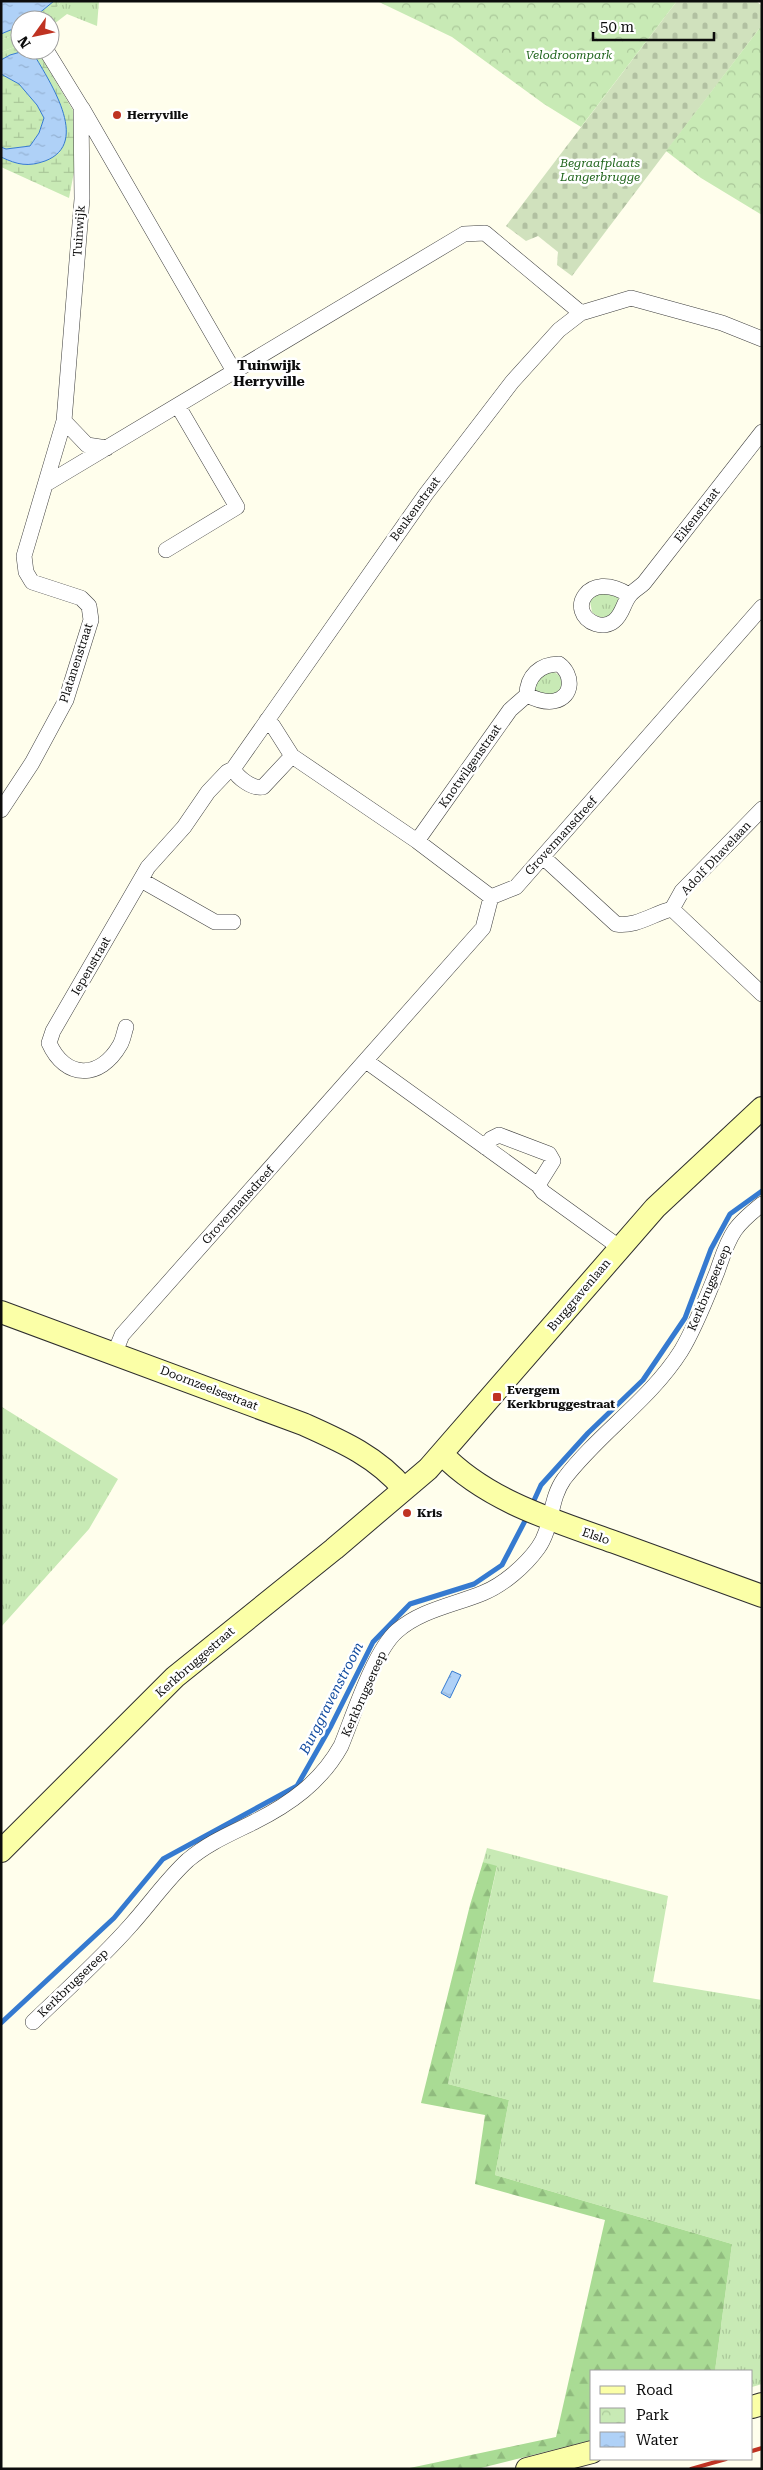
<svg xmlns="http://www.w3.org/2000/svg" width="763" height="2470" font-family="'Roboto Serif',serif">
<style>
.grass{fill:url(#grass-tufts)}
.forest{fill:url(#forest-firs)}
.wetland{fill:url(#wetland-marsh)}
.cemetery{fill:url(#cemetery-stones)}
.park{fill:url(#park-crowns)}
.water{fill:url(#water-ripples);stroke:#357ad0}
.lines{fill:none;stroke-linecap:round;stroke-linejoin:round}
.stream{stroke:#357ad0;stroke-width:5}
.street-casing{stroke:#3f3f3f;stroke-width:16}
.secondary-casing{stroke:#2e2e2e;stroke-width:24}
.street{stroke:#fff;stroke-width:15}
.secondary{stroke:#fbffa7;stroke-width:22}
.rail{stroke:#bf3322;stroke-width:4}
.poi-dot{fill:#bf3322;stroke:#fff;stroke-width:2}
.labels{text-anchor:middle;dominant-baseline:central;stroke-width:5;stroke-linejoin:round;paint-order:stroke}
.park-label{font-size:12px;font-style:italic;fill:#20651c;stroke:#fff}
.poi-label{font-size:12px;font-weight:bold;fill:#0c0c0c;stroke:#fff;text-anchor:start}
.street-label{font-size:12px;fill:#0c0c0c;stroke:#fff}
.neighbourhood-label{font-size:14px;font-weight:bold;fill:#0c0c0c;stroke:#fff}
.water-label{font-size:14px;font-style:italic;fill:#144da0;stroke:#fff}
</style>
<defs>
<pattern id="grass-tufts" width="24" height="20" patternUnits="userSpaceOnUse" patternTransform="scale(1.25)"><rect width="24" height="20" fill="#c8eab5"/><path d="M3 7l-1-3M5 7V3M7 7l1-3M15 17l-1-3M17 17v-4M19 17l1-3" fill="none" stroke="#abc89a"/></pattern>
<pattern id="forest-firs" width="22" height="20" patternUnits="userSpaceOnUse" patternTransform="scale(1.25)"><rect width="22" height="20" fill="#a9db94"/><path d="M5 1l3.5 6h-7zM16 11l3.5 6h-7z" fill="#90bb7e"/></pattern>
<pattern id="wetland-marsh" width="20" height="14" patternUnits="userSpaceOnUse" patternTransform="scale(1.25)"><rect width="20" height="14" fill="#c8eab5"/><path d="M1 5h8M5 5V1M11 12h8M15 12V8" fill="none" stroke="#abc89a"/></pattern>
<pattern id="cemetery-stones" width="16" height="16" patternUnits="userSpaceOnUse" patternTransform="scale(1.25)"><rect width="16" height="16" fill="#d0e1bd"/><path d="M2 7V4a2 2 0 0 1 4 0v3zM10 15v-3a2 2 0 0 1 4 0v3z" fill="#b1c0a1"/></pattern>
<pattern id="park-crowns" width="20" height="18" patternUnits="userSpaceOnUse" patternTransform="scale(1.25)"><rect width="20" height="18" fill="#c8eab5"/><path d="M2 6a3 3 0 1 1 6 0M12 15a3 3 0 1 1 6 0" fill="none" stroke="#abc89a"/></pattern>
<pattern id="water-ripples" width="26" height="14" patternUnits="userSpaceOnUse" patternTransform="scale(1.25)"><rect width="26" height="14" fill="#afd1f7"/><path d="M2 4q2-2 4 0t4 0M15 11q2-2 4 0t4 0" fill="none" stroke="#95b2d3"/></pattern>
</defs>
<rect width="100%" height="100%" fill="#fffeec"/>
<!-- grass -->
<path class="grass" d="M61 1H99L97 26 67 14 50 27V20H41L58 6Z
M20 33V45L1 52V40Z
M597 593 608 594 620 598C616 612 605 625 592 612L590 601Z
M550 671C560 673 564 680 561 690L552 695 535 692 534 688 540 677Z
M2 1407 118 1479 89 1529 1 1627Z
M487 1848 668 1896 653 1982 762 2000V2384L752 2387V2371H715L732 2244 495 2175 509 2100 448 2084 497 1867 483 1862Z"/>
<!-- forest -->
<path class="forest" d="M483 1862 497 1866 448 2084 509 2100 495 2175 732 2244 715 2371H592V2440L477 2469H405L556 2437 605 2220 475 2184 485 2115 421 2103 470 1905Z"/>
<!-- wetland -->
<path class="wetland" d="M54 1H61C55 13 43 20 30 20Z
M20 26V33L1 40V34Z
M20 45V50H37L74 112V172L69 198 1 167V157C25 169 38 167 60 152L24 51 10 55 1 60V52Z
M1 74 19 84 37 105 44 118 39 133 30 146 6 149 1 147Z"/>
<!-- cemetery -->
<path class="cemetery" d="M677 1H756L762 6V25L572 276 557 265 558 252 538 236 526 241 506 226Z"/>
<!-- park -->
<path class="park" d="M377 1H677L581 127 544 104 452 37Z
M762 25V215L701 178 666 151Z"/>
<!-- water -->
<path class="water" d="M1 1H54L32 19 20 20V26L1 34Z
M24 51H32C47 78 93 143 45 161 28 167 18 165 1 157V147L6 149 30 146 39 133 44 118 37 105 19 84 1 74V60L10 55Z
M452 1671 461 1675 450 1698 441 1693Z"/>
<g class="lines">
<!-- stream -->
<path class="stream" d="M531 1507 541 1485 588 1433 643 1380 685 1318 711 1249 730 1214 762 1191
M1 2023 114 1918 163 1859 297 1786 331 1726 373 1642 410 1604 474 1584 502 1565 527 1517"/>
<!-- street casing -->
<g class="street-casing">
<path id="street" d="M82 108 235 373
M64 421 87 445 107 448
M46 484 464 234 485 233 581 313
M166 550 237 507 178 406
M629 595C587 568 565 613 596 624 602 626 609 625 614 621 623 614 623 603 630 595 633 591 640 587 644 583L762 432
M267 720 273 726 292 756 417 841 491 897
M233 769C238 778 252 789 263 787L292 756
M762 809 682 891 672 909 762 994
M1 810 32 763 66 700 91 620 89 606 81 598 32 582 26 572 24 556 64 421 82 199 81 107 46 50
M417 841 510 710 527 695C527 676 540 664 559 664 573 674 574 697 554 701 545 703 535 699 527 695
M543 857 616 924C637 927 652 914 672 909
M141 880 215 922H233
M126 1027C124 1033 123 1040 120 1045 100 1080 65 1079 49 1043L53 1031 148 867 184 827 208 792 227 772 233 769 426 494 512 382 559 330 581 313 631 298 722 323 762 339
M366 1061 538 1185 543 1192 619 1247
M485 1147 491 1139 499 1135 549 1154 553 1161 538 1185
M115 1352 122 1335 483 928 491 897 516 887 762 607
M33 2022C66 1990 100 1960 130 1926 150 1904 167 1879 188 1860 208 1843 230 1834 254 1822 290 1804 321 1782 341 1746 353 1717 374 1651 397 1631 421 1610 454 1605 483 1593 503 1585 525 1566 538 1548 553 1527 549 1500 564 1479 599 1433 650 1400 681 1351 696 1326 706 1299 717 1272 722 1258 726 1243 735 1230 742 1220 752 1212 762 1204"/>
</g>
<!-- secondary casing -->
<g class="secondary-casing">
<path id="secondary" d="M1 1312 303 1424C341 1441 376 1456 404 1489
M442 1454C487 1501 555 1521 614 1542 663 1560 713 1578 762 1596
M1 1851 175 1677 334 1549 428 1469 655 1208 762 1108
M752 2407 762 2404
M527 2469 592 2452"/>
</g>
<!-- street -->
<use href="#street" class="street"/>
<!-- secondary -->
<use href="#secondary" class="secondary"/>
<!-- rail -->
<path class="rail" d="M752 2451 762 2448
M691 2469 726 2459"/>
</g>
<!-- markers -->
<g class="poi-dot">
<circle cx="117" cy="115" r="5"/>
<rect x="492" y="1392" width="10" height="10" rx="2.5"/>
<circle cx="407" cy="1513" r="5"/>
</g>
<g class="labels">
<!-- park labels -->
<g class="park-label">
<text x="569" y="55">Velodroompark</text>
<text x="600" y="163">Begraafplaats<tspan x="600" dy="14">Langerbrugge</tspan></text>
</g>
<!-- poi labels -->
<g class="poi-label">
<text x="127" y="115">Herryville</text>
<text x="507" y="1390">Evergem<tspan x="507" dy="14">Kerkbruggestraat</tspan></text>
<text x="417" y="1513">Kris</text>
</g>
<!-- street labels -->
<g class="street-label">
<text transform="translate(79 231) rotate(-86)">Tuinwijk</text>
<text transform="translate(415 509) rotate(-54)">Beukenstraat</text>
<text transform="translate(697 515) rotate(-52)">Eikenstraat</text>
<text transform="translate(76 663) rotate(-72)">Platanenstraat</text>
<text transform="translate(470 766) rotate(-55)">Knotwilgenstraat</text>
<text transform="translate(561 836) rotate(-48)">Grovermansdreef</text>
<text transform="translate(716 858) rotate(-47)">Adolf Dhavelaan</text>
<text transform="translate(91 966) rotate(-60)">Iepenstraat</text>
<text transform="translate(238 1205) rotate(-48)">Grovermansdreef</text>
<text transform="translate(709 1288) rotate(-67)">Kerkbrugsereep</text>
<text transform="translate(579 1295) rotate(-50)">Burggravenlaan</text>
<text transform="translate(209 1388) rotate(21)">Doornzeelsestraat</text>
<text transform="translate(596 1536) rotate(19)">Elslo</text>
<text transform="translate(195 1662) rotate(-41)">Kerkbruggestraat</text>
<text transform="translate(364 1694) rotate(-66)">Kerkbrugsereep</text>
<text transform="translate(73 1983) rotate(-44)">Kerkbrugsereep</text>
</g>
<!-- neighbourhood labels -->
<g class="neighbourhood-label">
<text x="269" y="365">Tuinwijk<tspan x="269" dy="16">Herryville</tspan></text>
</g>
<!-- water labels -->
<g class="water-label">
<text transform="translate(331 1698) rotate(-63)">Burggravenstroom</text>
</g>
</g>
<!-- border -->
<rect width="763" height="2470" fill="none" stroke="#0c0c0c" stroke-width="5"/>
<!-- legend -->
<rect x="590" y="2370" width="162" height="90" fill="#ffffff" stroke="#9e9e9e"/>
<rect x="600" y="2386" width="25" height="8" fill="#fbffa7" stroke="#9e9e9e"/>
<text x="636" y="2395" font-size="15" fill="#0c0c0c">Road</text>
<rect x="600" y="2408" width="25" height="15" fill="url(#park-crowns)" stroke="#9e9e9e"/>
<text x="636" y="2420" font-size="15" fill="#0c0c0c">Park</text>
<rect x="600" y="2432" width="25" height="15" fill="url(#water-ripples)" stroke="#9e9e9e"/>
<text x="636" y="2445" font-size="15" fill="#0c0c0c">Water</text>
<!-- north arrow -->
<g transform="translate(35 35) rotate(237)"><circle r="24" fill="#ffffff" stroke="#9e9e9e"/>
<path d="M0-4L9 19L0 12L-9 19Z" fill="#bf3322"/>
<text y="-8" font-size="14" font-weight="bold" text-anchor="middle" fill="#0c0c0c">N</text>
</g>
<!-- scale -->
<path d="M593 32v8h121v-8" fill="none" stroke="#0c0c0c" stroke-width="2.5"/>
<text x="600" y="32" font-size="15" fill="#0c0c0c" stroke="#ffffff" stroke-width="4" paint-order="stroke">50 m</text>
</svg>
